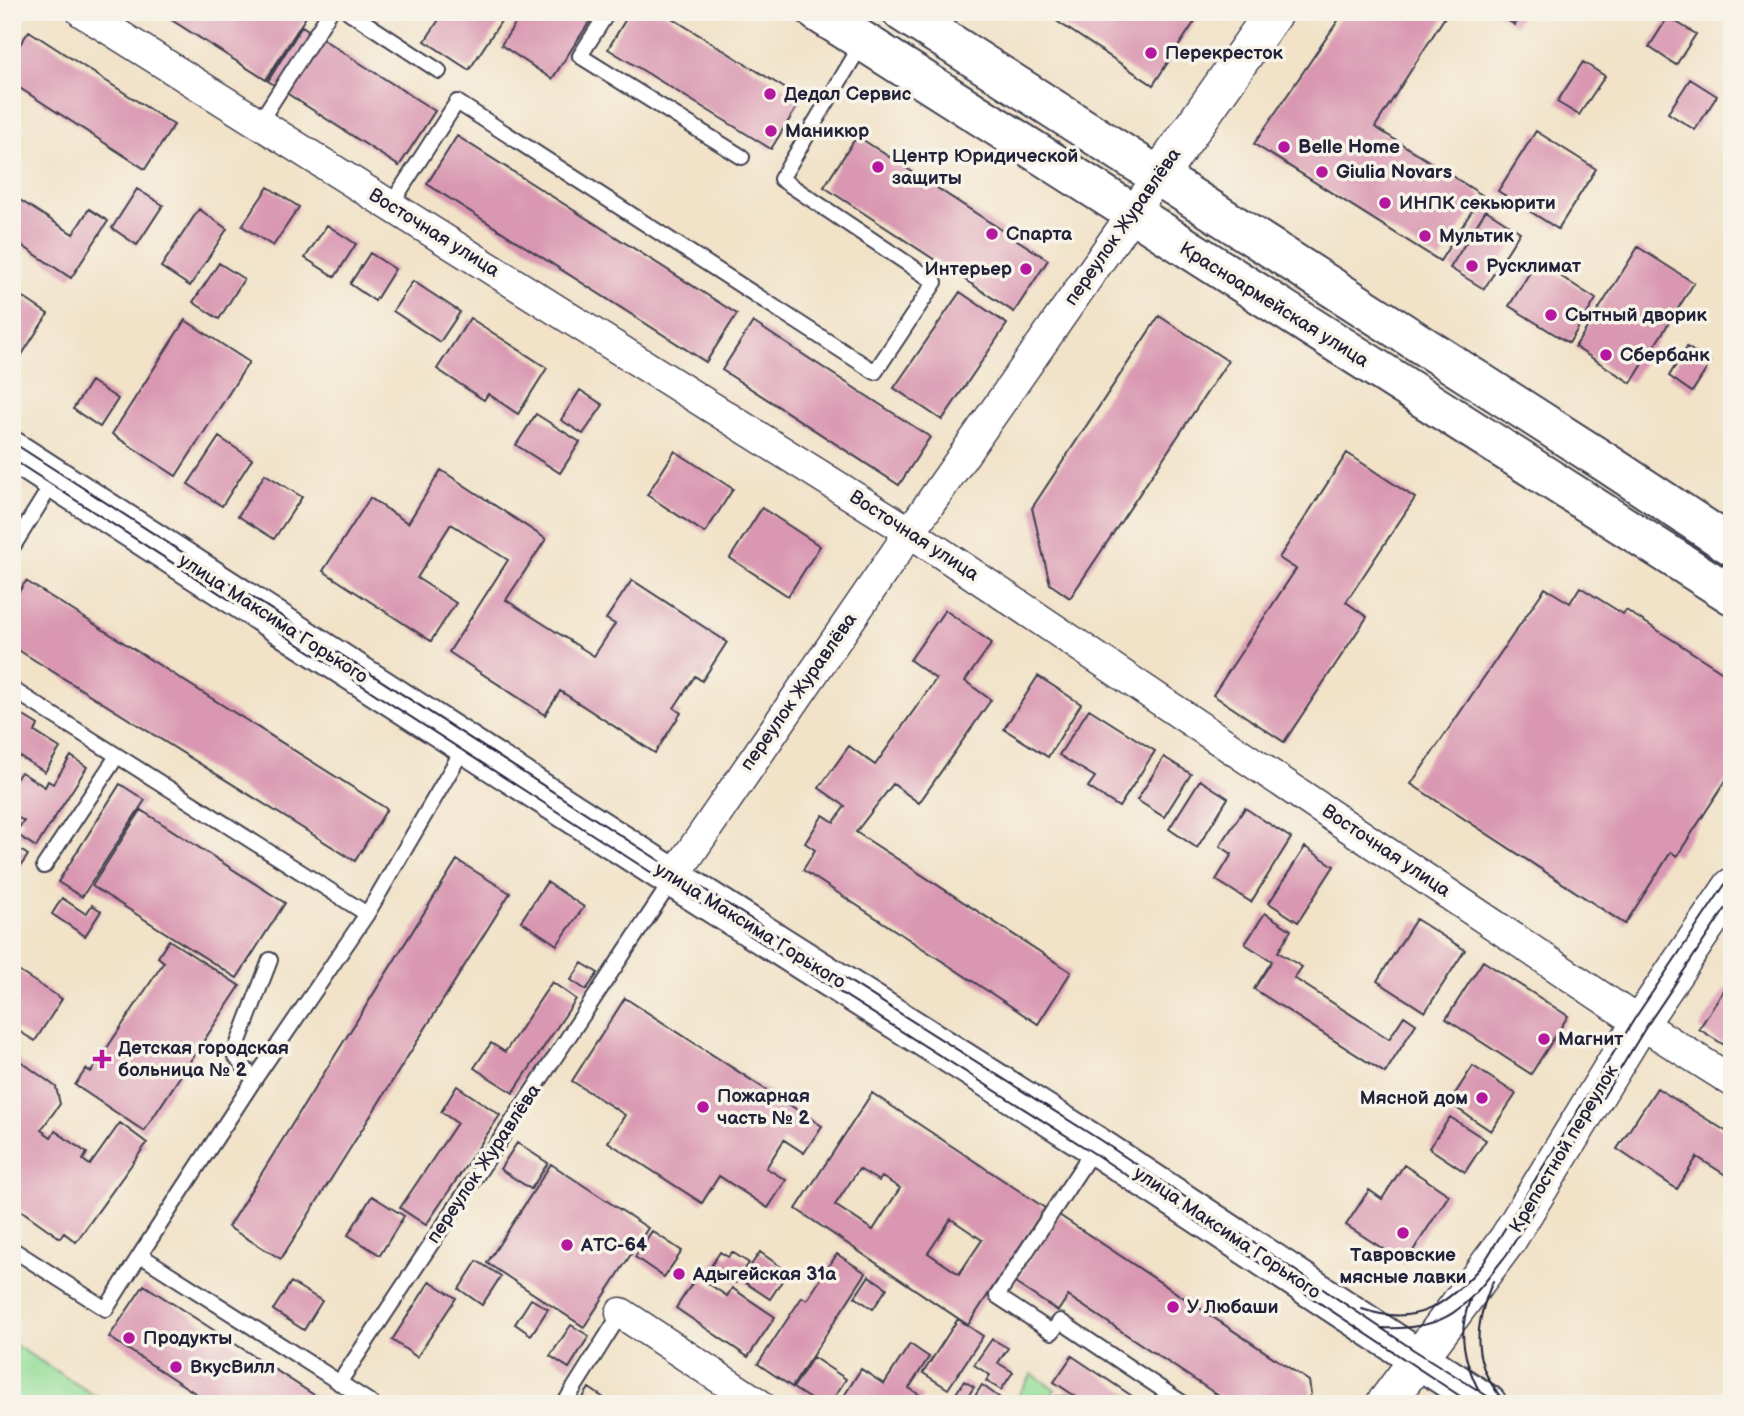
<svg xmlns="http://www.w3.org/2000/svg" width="1744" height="1416" font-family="'Balsamiq Sans',sans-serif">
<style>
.green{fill:#94de9a;stroke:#5b806a;stroke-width:2}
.building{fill:#d997b1;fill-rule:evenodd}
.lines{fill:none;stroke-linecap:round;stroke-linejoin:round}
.service-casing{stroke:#413f50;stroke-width:18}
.minor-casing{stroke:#413f50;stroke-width:33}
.tertiary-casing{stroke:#413f50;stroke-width:40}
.secondary-casing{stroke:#413f50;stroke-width:42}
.primary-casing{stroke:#413f50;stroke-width:42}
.service{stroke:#fff;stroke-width:14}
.minor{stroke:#fff;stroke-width:30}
.tertiary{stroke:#fff;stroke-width:37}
.secondary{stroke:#fff;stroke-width:38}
.primary{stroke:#fff;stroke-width:38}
.tram{stroke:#22223b;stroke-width:2}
.poi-dot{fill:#b5179e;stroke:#f7f3e8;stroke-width:2.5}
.labels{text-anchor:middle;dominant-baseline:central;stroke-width:7;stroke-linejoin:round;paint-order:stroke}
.poi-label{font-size:19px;font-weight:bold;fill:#22223b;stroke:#f7f3e8;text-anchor:start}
.street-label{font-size:19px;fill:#22223b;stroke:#f7f3e8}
</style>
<rect width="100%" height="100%" fill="#f7f3e8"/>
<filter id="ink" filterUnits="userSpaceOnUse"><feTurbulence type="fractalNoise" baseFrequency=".0143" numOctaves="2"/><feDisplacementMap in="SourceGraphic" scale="14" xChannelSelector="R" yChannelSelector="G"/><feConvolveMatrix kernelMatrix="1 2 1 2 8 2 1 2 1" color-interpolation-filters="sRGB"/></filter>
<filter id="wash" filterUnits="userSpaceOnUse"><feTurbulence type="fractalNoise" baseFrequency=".00686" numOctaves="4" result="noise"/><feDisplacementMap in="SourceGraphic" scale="28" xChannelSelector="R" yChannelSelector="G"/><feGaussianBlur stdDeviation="1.57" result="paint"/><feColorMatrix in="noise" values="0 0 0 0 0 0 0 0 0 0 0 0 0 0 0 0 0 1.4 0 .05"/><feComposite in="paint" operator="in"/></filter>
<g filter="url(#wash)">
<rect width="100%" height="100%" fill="#f1e2c8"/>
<!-- green -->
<path class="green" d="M12 1343 108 1404H12Z
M1032 1374 1055 1389 1046 1404H1013Z"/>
<g id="blocks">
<!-- building -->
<path class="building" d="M159 12H309L266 80Z
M444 12H507L469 70 425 41Z
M523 12H596L552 79 501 45Z
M630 12H662L802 99 771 149 608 49Z
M1043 12H1201L1153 85Z
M1344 12H1448L1375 127 1482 195 1440 261 1254 144Z
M1495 12H1523L1515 25Z
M1668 17 1696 34 1676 65 1649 47Z
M302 26 435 111 399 166 268 81Z
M29 31 174 125 145 169 12 83V56Z
M1583 62 1605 76 1579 115 1557 102Z
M1690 79 1717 96 1695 130 1668 113Z
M1536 131 1596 169 1558 229 1498 191Z
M457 136 737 314 706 362 427 184Z
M857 136 1048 260 1014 312 824 187Z
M268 187 299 207 273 246 242 226Z
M137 189 163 205 137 245 112 228Z
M12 195 73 234 89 209 108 221 71 278 12 239Z
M199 209 227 229 190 286 161 267Z
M1486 210 1520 232 1484 289 1450 268Z
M327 225 356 244 335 277 305 258Z
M1638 247 1694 283 1631 383 1575 347Z
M370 253 395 269 375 301 350 284Z
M1537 261 1596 299 1569 343 1509 306Z
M219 263 244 279 219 319 193 302Z
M413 281 460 312 440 342 393 311Z
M12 290 48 314 12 370Z
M960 292 1007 324 942 420 894 388Z
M1159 316 1228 361 1070 598 1050 584 1032 508Z
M470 318 547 368 518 414 488 394 484 400 437 369Z
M185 320 249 362 176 476 112 434Z
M753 322 930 437 899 485 722 370Z
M1687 347 1711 362 1692 392 1669 376Z
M91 381 118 399 100 427 73 409Z
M580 390 603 405 583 434 561 420Z
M536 414 580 442 560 473 516 445Z
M219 437 252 459 222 506 188 484Z
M675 451 733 489 705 533 647 495Z
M1347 453 1415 498 1346 602 1367 617 1284 742 1213 695 1296 569 1279 558Z
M441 470 546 539 506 600 594 656 615 624 606 619 632 580 727 642 702 681 695 676 674 708 681 713 655 753 560 691 545 715 449 652 508 560 451 524 417 578 456 603 431 641 323 571 370 498 408 523Z
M265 474 302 497 274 539 238 516Z
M762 508 820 546 788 596 730 558Z
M26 581 387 809 355 861 12 646V602Z
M1580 587 1623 614 1626 610 1732 678V771L1677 856 1671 852 1625 924 1411 784 1545 588 1570 603Z
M945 610 992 643 965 681 991 700 919 803 893 784 856 832 1071 972 1038 1024 803 870 815 850 805 843 823 815 834 822 845 806 819 788 849 746 875 765 936 679 910 660Z
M1038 676 1081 704 1048 757 1004 729Z
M1089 709 1155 751 1119 807 1088 787 1095 777 1059 755Z
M14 710 38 725 35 732 60 748 45 772 19 756 12 768V714Z
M71 756 87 767 36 847 15 833 24 821 12 814V785L21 772 45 787 48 781 53 784Z
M1164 757 1191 774 1164 817 1137 800Z
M1200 780 1228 798 1197 848 1169 829Z
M120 784 145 800 82 897 58 882Z
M1245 808 1291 838 1251 902 1216 880 1232 854 1220 846Z
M141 810 285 903 237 978 92 886Z
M12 844 28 855 12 879Z
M1305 847 1334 866 1298 922 1269 903Z
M457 860 510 893 281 1259 228 1227Z
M547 882 584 907 557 945 521 921Z
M62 898 86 914 92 905 101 911 85 936 52 914Z
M1265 913 1291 930 1278 952 1302 967 1294 978 1389 1039 1404 1016 1416 1024 1385 1073 1254 989 1272 961 1245 944Z
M1416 919 1465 950 1425 1012 1377 981Z
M169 940 240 986 144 1131 75 1085 86 1069 91 1072 164 962 158 957Z
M1483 961 1568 1016 1531 1074 1446 1019Z
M582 963 598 973 586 990 571 980Z
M12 967 62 999 35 1041 12 1027Z
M552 982 576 999 513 1093 474 1068 491 1043 505 1052Z
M1726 987 1732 991V1050L1699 1029Z
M625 998 822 1126 804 1153 784 1140 766 1168 786 1180 768 1208 719 1176 702 1203 608 1142 625 1115 572 1081Z
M12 1055 56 1087 60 1104 41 1130 51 1137 55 1131 87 1153 83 1160 90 1165 120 1123 147 1143 76 1242 64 1233 60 1238 12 1204V1156L19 1147 12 1142Z
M1473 1066 1516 1094 1491 1131 1449 1103Z
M457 1086 500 1115 426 1225 400 1208 457 1123 441 1112Z
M1657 1088 1732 1135V1179L1697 1157 1677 1189 1617 1149Z
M872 1093 1045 1208 968 1325 796 1209ZM859 1169 879 1181 882 1177 900 1188 873 1230 835 1205ZM951 1219 982 1240 959 1274 928 1253Z
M1450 1117 1486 1140 1465 1172 1429 1148Z
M517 1143 548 1163 531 1189 500 1169Z
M551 1164 648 1228 584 1327 487 1263Z
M1404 1165 1449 1195 1405 1263 1346 1225 1369 1190 1382 1199Z
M372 1196 404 1216 380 1255 348 1235Z
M1059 1215 1309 1381 1311 1394 1304 1404H1223L1225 1400 1068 1296 1058 1311 1015 1283Z
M652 1231 682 1251 664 1277 635 1257Z
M720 1252 728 1257 732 1252 749 1263 735 1283 711 1266Z
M760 1252 788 1272 770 1299 741 1280Z
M837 1254 866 1273 792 1387 758 1364 802 1297 807 1300Z
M477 1261 501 1276 482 1305 459 1289Z
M697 1276 727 1296 732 1288 775 1317 748 1357 676 1308Z
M869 1276 887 1288 873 1309 855 1297Z
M430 1281 456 1298 417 1357 392 1340Z
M291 1282 322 1301 304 1330 273 1310Z
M144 1285 328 1404H212L109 1337Z
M531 1299 548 1309 531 1335 515 1324Z
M958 1319 983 1336 948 1389 923 1373Z
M571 1325 589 1336 569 1368 550 1356Z
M992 1339 1008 1348 998 1363 1013 1372 1001 1390 986 1381 990 1375 974 1365Z
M910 1344 929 1357 909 1388 923 1397 918 1404H839L861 1369 884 1384Z
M1072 1356 1144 1404H1087L1054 1382Z
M813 1357 846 1379 830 1404H818L793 1388Z
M964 1381 974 1387 963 1404H949Z
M982 1385 1003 1400 1001 1404H970Z
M589 1388 613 1404H579Z"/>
</g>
</g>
<g filter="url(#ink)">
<use href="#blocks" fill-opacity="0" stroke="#413f50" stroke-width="2"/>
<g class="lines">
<!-- service casing -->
<g class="service-casing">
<path id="service" d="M349 12 439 71
M608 12 580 56 742 157
M259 123 330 12
M390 206 457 102 875 372 935 282 781 179 863 42
M12 548 54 481
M12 689 367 914
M44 866 117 756
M254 1080 234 1054 270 960
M1095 1147 997 1296 1052 1332 1060 1321 1184 1404
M12 1249 106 1309 140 1255 373 1404
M140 1255 254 1080 367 914 465 746
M339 1383 673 879
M564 1404 621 1313
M1056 1404H1065"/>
</g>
<!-- minor casing -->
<g class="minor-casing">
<path id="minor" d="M82 12 910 532 1640 1023 1732 1081
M673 878 910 532 1158 177
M621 1313 759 1404"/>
</g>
<!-- tertiary casing -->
<g class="tertiary-casing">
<path id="tertiary" d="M1158 177 1274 12
M1385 1404 1508 1239 1640 1023 1732 887"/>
</g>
<!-- secondary casing -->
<g class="secondary-casing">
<path id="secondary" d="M12 451 673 878 1096 1146 1487 1404"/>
</g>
<!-- primary casing -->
<g class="primary-casing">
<path id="primary" d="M817 12 1732 595
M902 12 1608 464 1732 546"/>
</g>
<!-- service -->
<use href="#service" class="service"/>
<!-- minor -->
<use href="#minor" class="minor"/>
<!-- tertiary -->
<use href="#tertiary" class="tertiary"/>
<!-- secondary -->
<use href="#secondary" class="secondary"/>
<!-- primary -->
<use href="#primary" class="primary"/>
<!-- tram -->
<path class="tram" d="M12 442 677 872 1100 1140 1414 1350 1500 1404
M12 459 669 884 1092 1152 1472 1404
M1493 1281C1473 1327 1470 1365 1507 1404
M1470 1300C1457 1332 1464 1361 1479 1391
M1362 1309C1417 1328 1448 1304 1483 1264L1635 1018 1732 874
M1382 1328C1451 1331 1468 1304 1507 1254L1646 1027 1732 899"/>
</g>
</g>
<!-- markers -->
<g class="poi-dot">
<circle cx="1151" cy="53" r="7"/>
<circle cx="770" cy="94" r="7"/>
<circle cx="771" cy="131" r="7"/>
<circle cx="1284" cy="147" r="7"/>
<circle cx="878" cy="167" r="7"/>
<circle cx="1322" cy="172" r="7"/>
<circle cx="1385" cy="203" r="7"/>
<circle cx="992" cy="234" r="7"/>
<circle cx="1425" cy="236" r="7"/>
<circle cx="1472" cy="266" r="7"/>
<circle cx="1026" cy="269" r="7"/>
<circle cx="1551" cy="315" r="7"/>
<circle cx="1606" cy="355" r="7"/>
<circle cx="1544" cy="1039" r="7"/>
<path d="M98.5 1048.5h7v7h7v7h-7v7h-7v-7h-7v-7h7z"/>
<circle cx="1482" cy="1098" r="7"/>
<circle cx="703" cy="1107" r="7"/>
<circle cx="1403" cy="1233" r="7"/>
<circle cx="567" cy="1245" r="7"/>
<circle cx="679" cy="1274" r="7"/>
<circle cx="1173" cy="1307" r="7"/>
<circle cx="129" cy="1338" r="7"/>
<circle cx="176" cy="1367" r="7"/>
</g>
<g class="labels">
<!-- poi labels -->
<g class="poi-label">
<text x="1165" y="53">Перекресток</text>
<text x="784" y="94">Дедал Сервис</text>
<text x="785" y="131">Маникюр</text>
<text x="1298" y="147">Belle Home</text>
<text x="892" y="156">Центр Юридической<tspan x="892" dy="22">защиты</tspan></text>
<text x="1336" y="172">Giulia Novars</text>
<text x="1399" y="203">ИНПК секьюрити</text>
<text x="1006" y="234">Спарта</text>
<text x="1439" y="236">Мультик</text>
<text x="1486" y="266">Русклимат</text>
<text x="1012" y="269" text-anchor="end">Интерьер</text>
<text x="1565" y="315">Сытный дворик</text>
<text x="1620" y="355">Сбербанк</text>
<text x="1558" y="1039">Магнит</text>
<text x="118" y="1048">Детская городская<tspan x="118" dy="22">больница № 2</tspan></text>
<text x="717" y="1096">Пожарная<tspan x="717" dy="22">часть № 2</tspan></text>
<text x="1468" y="1098" text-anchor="end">Мясной дом</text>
<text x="581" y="1245">АТС-64</text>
<text x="1403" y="1255" text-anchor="middle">Тавровские<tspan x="1403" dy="22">мясные лавки</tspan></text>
<text x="693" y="1274">Адыгейская 31а</text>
<text x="1187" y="1307">У Любаши</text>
<text x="143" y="1338">Продукты</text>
<text x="190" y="1367">ВкусВилл</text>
</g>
<!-- street labels -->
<g class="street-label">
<text transform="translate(1123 227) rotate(-55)">переулок Журавлёва</text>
<text transform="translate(434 233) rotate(32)">Восточная улица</text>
<text transform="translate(1274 305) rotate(32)">Красноармейская улица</text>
<text transform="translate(914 536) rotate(33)">Восточная улица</text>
<text transform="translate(273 619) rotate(33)">улица Максима Горького</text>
<text transform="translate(799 692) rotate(-55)">переулок Журавлёва</text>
<text transform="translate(1386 851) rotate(34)">Восточная улица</text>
<text transform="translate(750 926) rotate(32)">улица Максима Горького</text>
<text transform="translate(1564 1149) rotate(-59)">Крепостной переулок</text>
<text transform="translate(484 1164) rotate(-56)">переулок Журавлёва</text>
<text transform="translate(1227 1233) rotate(34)">улица Максима Горького</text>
</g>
</g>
<!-- margin -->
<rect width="1744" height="1416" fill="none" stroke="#f7f3e8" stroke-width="42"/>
</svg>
